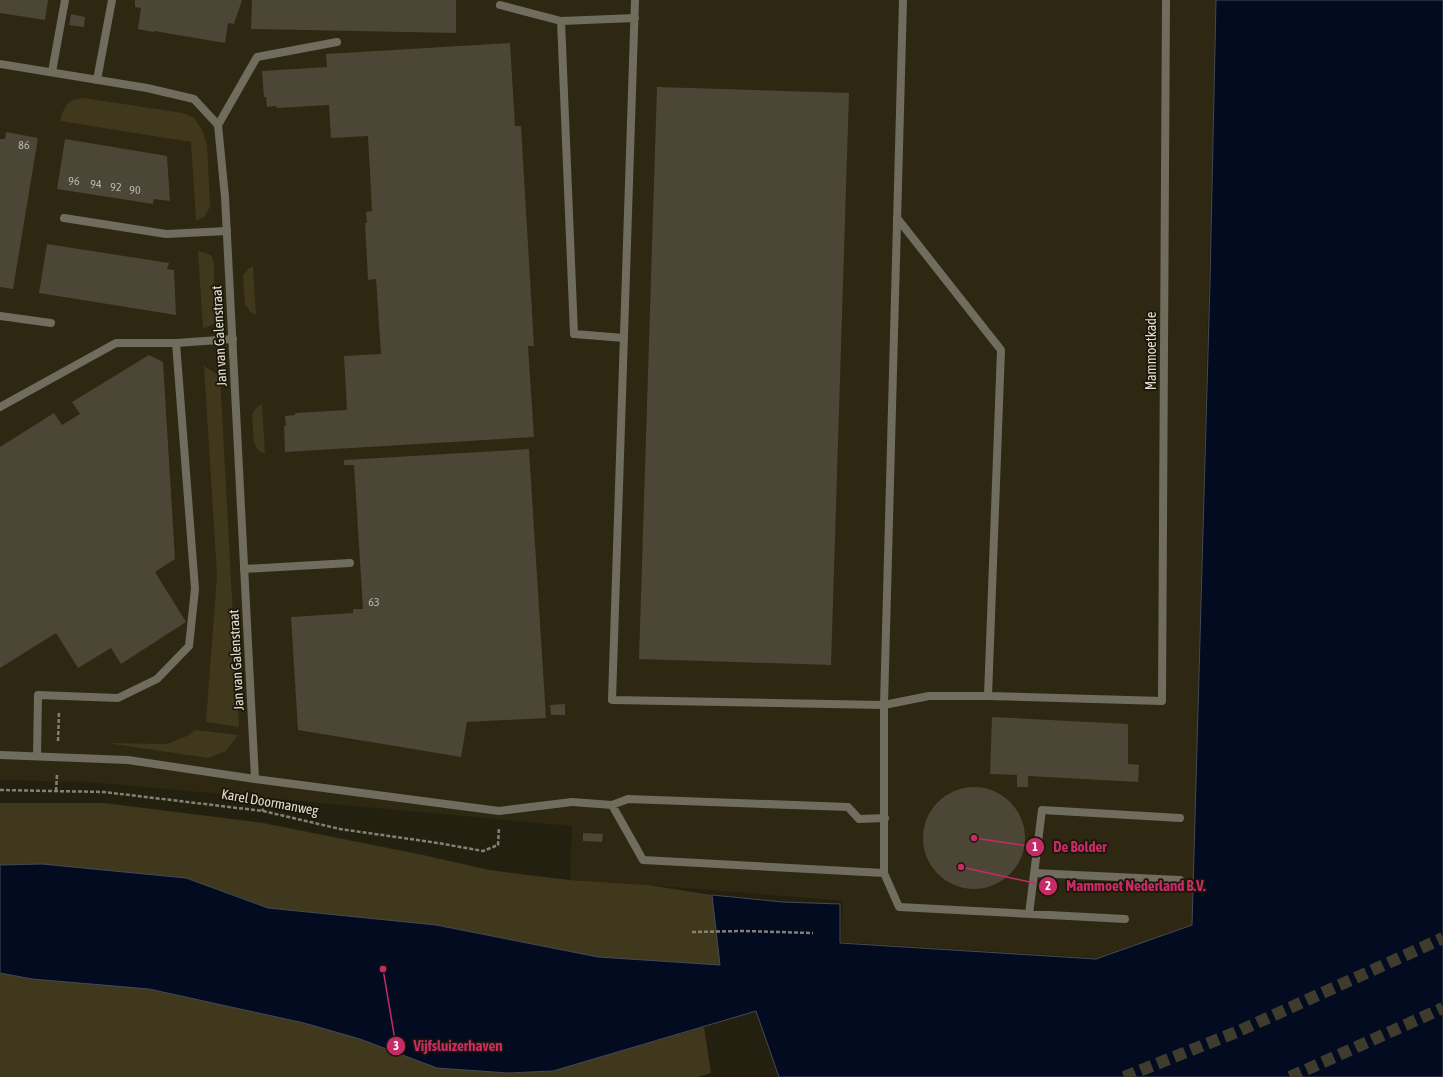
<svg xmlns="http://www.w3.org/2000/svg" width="1443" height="1077" font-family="'Asap Condensed',sans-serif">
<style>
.built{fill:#2e2711}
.green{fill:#40381d}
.water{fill:#030b21;stroke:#454a56}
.building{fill:#4b4636}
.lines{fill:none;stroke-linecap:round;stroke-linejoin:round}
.motorway-tunnel{stroke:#403c2d;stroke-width:12;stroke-dasharray:12 6;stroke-linecap:butt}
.path{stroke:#848073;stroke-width:2.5;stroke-dasharray:4 2;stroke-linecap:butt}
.service{stroke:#706c5e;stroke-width:8}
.minor{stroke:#706c5e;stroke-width:8}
.labels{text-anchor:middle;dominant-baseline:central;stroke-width:3.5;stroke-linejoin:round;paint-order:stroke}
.number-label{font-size:12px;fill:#bbb7ac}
.street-label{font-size:14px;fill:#e0ddd3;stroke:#1b1607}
.leader{fill:none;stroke:#c52c67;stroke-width:1.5}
.callout-dot{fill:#c52c67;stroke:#1b1607;stroke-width:1.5}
.mark-label{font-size:12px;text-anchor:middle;font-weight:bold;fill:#fff}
.callout-label{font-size:15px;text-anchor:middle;font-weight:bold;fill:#c52c67;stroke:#1b1607;stroke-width:3.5;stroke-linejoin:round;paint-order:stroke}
</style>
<rect width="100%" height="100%" fill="#242010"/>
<!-- built -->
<path class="built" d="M0 0H1216L1192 925 1099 958 841 942 843 901 648 885 570 880 572 826 89 782 0 780Z"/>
<!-- green -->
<path class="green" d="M84 98 183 113 194 118 202 130 207 145 210 207 204 217 196 221 191 142 60 121C65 105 66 100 84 98Z
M198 251 211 255 214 263 215 323 203 329Z
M253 266 256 315 250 312 245 304 243 276 248 269Z
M204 366 220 376 239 727 206 722 217 575Z
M262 404 265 454 259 451 254 443 252 414 256 408Z
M195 730 238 735 226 751 208 758 107 743 167 744 187 736Z
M0 803H104L263 823 423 855 489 870 569 880 648 885 712 895 721 965 598 957 436 925 268 908 186 878 42 864 0 865Z
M0 973 32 979 149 989 304 1023 360 1039 437 1068 508 1073 553 1071 704 1027 711 1073 698 1077H0Z"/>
<!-- water -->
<path class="water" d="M1216 0H1443V1077H779L756 1011 553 1071 508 1073 437 1068 360 1039 304 1023 149 989 32 979 0 973V865L42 864 186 878 268 908 436 925 598 957 720 965 712 895 783 902 840 904V943L1096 959 1192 925 1210 281Z"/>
<!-- building -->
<path class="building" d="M0 0H48L45 20 0 13Z
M135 0H242L234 24 228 23 225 43 154 31 153 32 138 29 141 8 135 7Z
M252 0H456V33L251 29Z
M71 14 85 17 84 27 69 25Z
M510 43 515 126H521L534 346H528L534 437 285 452 284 426H286L285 416 295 415V413L347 410 344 356 381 354 376 279 368 280 365 223H367L366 212 372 211 368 136 331 138 329 105 277 108 276 106 267 107 266 97H264L262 71 327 67 326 54Z
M657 87 849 93 831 665 639 659Z
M6 132 38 138 13 289 0 287V139H5Z
M65 139 167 156 170 201 154 199 153 204 57 189Z
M47 244 169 263 167 269 174 270 176 315 39 293Z
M149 355 163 362 175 559 155 572 186 622 121 664 111 648 78 668 56 633 0 668V447L54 413 62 425 80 414 72 402Z
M529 449 546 718 467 722 461 757 298 730 291 617 353 613V609H363L354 465H344V460Z
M565 704V715H551L550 705Z
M992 717 1128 724V764L1139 765 1138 782 1028 776V787H1017V775L990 774Z
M923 838a51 51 0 1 1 102 0a51 51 0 1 1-102 0Z
M583 833 603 834 602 842 583 841Z"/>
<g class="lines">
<!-- motorway-tunnel -->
<path class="motorway-tunnel" d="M1124 1077 1239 1031 1443 938
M1290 1077 1443 1008"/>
<!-- path -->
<path class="path" d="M58 741 59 712
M0 790 104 792 263 811 340 829 438 843 483 851 498 845 499 828
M56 791 57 774
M259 797 263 811
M692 932 743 931 813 933"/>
<!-- service -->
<path class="service" d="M635 0 612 700 884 705 903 0
M500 5 561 21 574 334 624 338
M561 21 635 18
M52 72 65 0
M97 80 112 0
M218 125 257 57 337 42
M64 218 166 234 227 231
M897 218 1001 350 988 696
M0 316 51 323
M0 407 116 343H176L233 339
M244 569 350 563
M37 756 38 695 118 698 157 679 189 646 195 589 176 343
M572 802 612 805 628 799 848 807 859 819 885 818
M612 805 643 860 884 873V705L929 696H988L1162 701 1166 0
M884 873 899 907 1125 919
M1034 873 1180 880
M1029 914 1042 810 1180 818"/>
<!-- minor -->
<path class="minor" d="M0 64 147 88 194 99 218 125 225 197 255 779
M0 755 128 760 255 779 499 811 572 802"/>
</g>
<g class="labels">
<!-- number labels -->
<g class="number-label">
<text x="24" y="145">86</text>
<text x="74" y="181">96</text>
<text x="96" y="184">94</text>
<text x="116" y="187">92</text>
<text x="135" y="190">90</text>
<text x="374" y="602">63</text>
</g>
<!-- street labels -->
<g class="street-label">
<text transform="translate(219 336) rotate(-93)">Jan van Galenstraat</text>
<text transform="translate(1151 351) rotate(-90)">Mammoetkade</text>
<text transform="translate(236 660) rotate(-93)">Jan van Galenstraat</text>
<text transform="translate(270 802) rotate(10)">Karel Doormanweg</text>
</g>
</g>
<!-- callouts -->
<path class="leader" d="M974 838L1035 847M961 867L1048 886M383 969L396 1046"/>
<g class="callout-dot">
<circle cx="974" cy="838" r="4"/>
<circle cx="961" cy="867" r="4"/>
<circle cx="383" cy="969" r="4"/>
<circle cx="1035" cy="847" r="10"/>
<circle cx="1048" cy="886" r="10"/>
<circle cx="396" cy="1046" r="10"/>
</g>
<g class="mark-label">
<text x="1035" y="851">1</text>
<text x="1048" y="890">2</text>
<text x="396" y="1050">3</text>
</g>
<g class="callout-label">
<text x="1080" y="852">De Bolder</text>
<text x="1136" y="891">Mammoet Nederland B.V.</text>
<text x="458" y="1051">Vijfsluizerhaven</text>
</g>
</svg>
